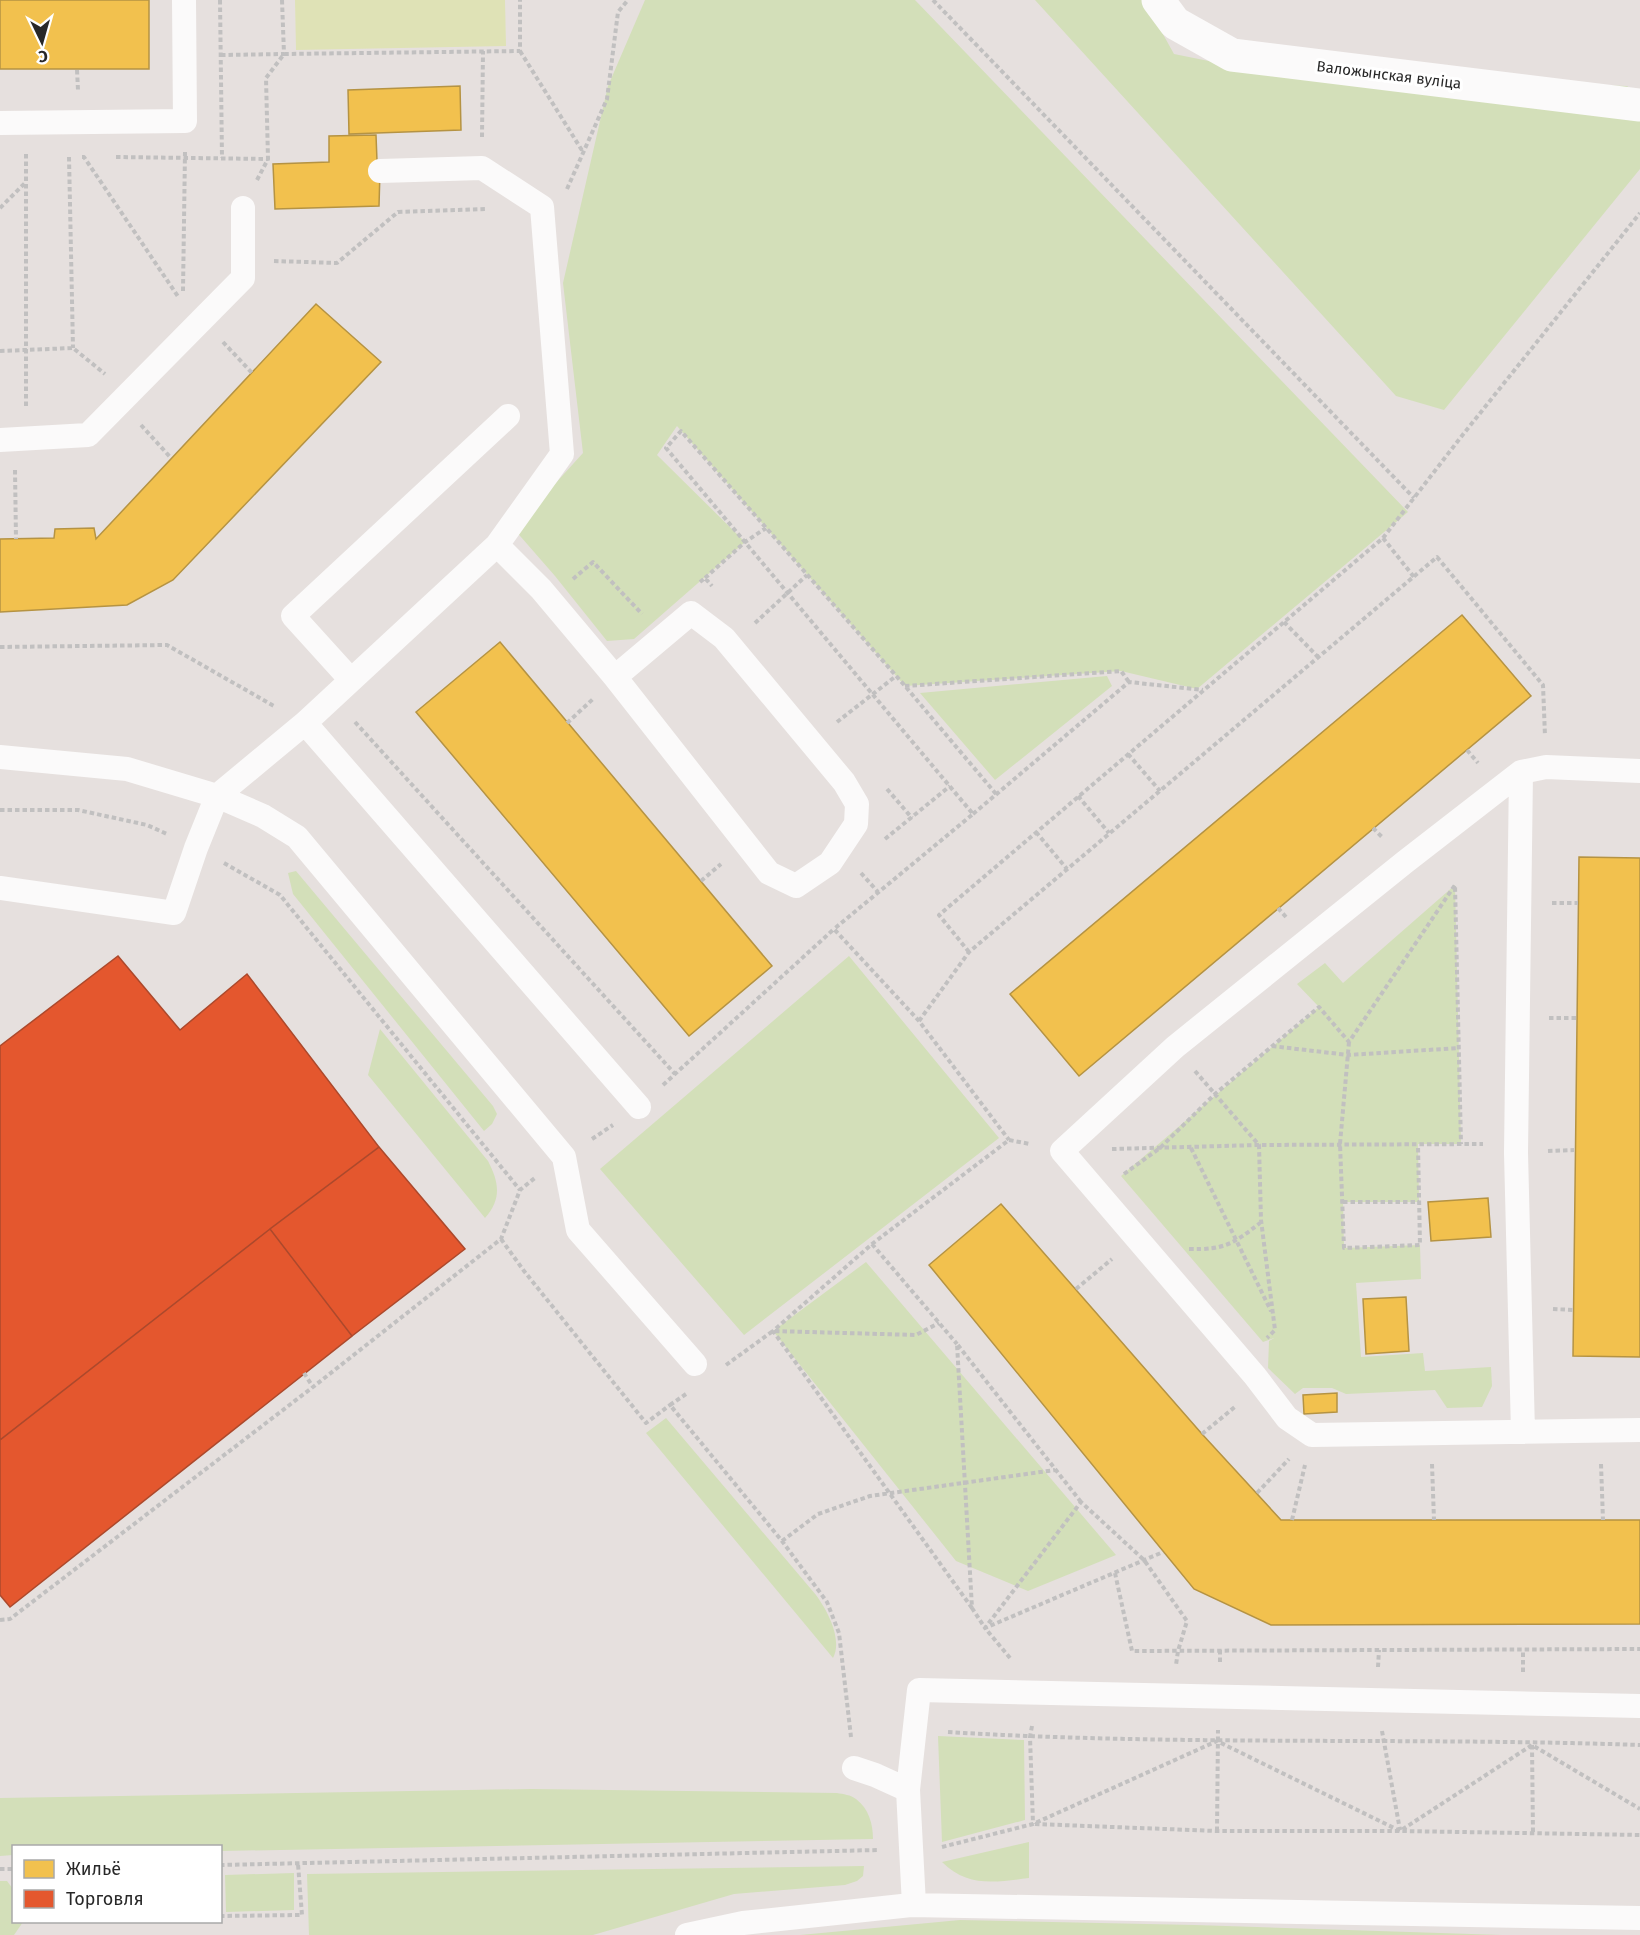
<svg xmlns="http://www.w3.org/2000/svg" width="1640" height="1935" font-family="'Fira Sans',sans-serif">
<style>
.green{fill:#d3dfb9}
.pitch{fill:#dfe2b6}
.homes{fill:#f2c14e;stroke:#b59343;stroke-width:1.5}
.shops{fill:#e4572e;stroke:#ac492c;stroke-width:1.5}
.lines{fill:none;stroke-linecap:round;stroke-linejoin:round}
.path{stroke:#c1c0c0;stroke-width:4;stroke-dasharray:4.5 3;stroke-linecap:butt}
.lane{stroke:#fbfafa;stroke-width:24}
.street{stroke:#fbfafa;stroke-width:33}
.labels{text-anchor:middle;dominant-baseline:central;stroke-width:6;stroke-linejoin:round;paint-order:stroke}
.street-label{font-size:15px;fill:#282828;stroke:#fff}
</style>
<rect width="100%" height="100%" fill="#e6e0de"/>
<!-- green -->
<path class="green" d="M645 0H915L1408 512 1197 689 1121 671 905 686 677 426 657 455 745 542 634 639 607 641 555 576 514 529 583 453 563 283 608 86Z
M1035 0H1144L1174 54 1278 75 1627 86 1640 98V169L1444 410 1396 396Z
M1107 676 1112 686 995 780 920 693Z
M296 871 493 1106 497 1114 492 1124 484 1131 293 894 288 873Z
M1455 885 1461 1144H1418L1419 1202H1343L1344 1248 1420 1245 1421 1279 1356 1283 1361 1357 1423 1353 1425 1371 1491 1367 1492 1386 1482 1407 1447 1408 1435 1390 1346 1394 1332 1388H1303L1295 1394 1268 1368 1269 1341 1274 1338 1263 1342 1121 1176 1319 1007 1297 984 1325 963 1343 983Z
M849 956 999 1138 744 1335 600 1169Z
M380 1029 488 1161C499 1182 502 1199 485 1218L368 1075Z
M866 1262 1116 1555 1028 1591 956 1561 773 1331Z
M666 1418 816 1595C827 1610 843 1639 833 1658L646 1433Z
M938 1736 1024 1740 1025 1820 942 1842Z
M531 1789 837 1793C843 1794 851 1795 856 1799 869 1809 873 1824 873 1839L221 1851 220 1846H14L13 1855 0 1856V1798Z
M1029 1842V1878C996 1882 968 1888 942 1862Z
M864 1866 863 1876 857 1881 845 1885 734 1894 593 1935H309L307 1874Z
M294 1873V1910L226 1912 225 1875Z
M0 1881H7L13 1889 14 1922H23L14 1935H0Z
M960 1920 1195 1925 1502 1935H800Z"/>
<!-- pitch -->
<path class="pitch" d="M295 0H505L506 46 296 50Z"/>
<!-- homes -->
<path class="homes" d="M0 0H149V69H0Z
M460 86 461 130 349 134 348 90Z
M376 135 377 161 380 171 379 206 275 209 273 164 329 162V136Z
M316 304 381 362 173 580 127 605 0 612V539L54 538 55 529 94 528 96 539Z
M1462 615 1531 696 1079 1076 1010 994Z
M500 642 772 966 689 1036 416 712Z
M1579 857 1640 858V1357L1573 1356Z
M1488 1198 1491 1237 1431 1241 1428 1202Z
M1001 1204 1202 1434 1281 1520H1640V1624L1271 1625 1194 1589 929 1265Z
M1406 1297 1409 1351 1366 1354 1363 1299Z
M1337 1393V1412L1304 1414 1303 1395Z"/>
<!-- shops -->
<path class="shops" d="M118 956 180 1030 247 974 379 1147 270 1229 0 1440V1046Z
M379 1147 465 1249 352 1336 270 1229Z
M270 1229 352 1336 10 1607 0 1595V1440Z"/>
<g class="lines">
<!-- path -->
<path class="path" d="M220 0 222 158
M933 0 1414 498
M520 51 583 152
M221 55 284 54 282 0
M77 70 78 90
M482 137 483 51
M26 154V407
M69 157 73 348
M82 157H84L179 298
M116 157 268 159
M257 180 268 159 266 78 284 54 520 51V0
M567 189 607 99 618 12 628 0
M0 208 25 183
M274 261 337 263 398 212 485 209
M183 291 185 152
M223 342 252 373
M0 351 73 348 105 374
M141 425 171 458
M15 470 16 539
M1383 538 1461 437 1640 213
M705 578 745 542 766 528
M573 579 593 562 642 614
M700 582 705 578 712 586
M1284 622 1318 657
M755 623 807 575
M0 647 167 645 274 706
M905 686 1121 671 1129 682
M355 722 675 1074
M837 722 896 676
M567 723 593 699
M1467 750 1478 763
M1128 754 1160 791
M887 789 912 818
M996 794 905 686 681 431 666 448 973 814 834 929 919 1021 1009 1140
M1078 796 1109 833
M0 810H78L147 825 167 834
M973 814 1129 682 1203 690
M1373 828 1383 838
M1036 832 1067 869
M885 839 950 786
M224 863 280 895 520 1190
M861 873 878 892
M701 881 721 864
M1552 903H1578
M1278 908 1286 917
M969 952 939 915 1383 538 1414 577
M1549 1018H1578
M919 1021 969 952 1437 557 1543 685 1545 736
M1349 1042 1340 1144 1344 1248 1420 1245 1418 1145
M1272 1046 1348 1055 1459 1048
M1195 1071 1259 1145 1261 1220 1275 1330 1267 1338
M663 1085 834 929
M592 1139 613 1125
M1191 1148 1271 1311
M1112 1149 1259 1145 1483 1144
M1548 1151 1574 1150
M1124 1174 1160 1148 1215 1094 1319 1007 1349 1042 1455 885 1461 1144
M1343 1202H1419
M501 1239 524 1271 646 1423 670 1405
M872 1244 957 1344
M1189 1249C1224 1250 1233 1244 1260 1223
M1076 1289 1112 1259
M1553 1309 1573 1310
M726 1365 773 1331 916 1335 939 1323
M304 1373 313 1387
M686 1394 670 1405 782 1541 827 1602 839 1633 851 1737
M1202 1434 1236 1406
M1432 1464 1434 1520
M1601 1464 1603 1520
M1257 1493 1289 1459
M1081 1502 957 1344 972 1608 985 1628 1081 1502 1144 1560 1187 1621 1178 1651 1176 1665
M1292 1520 1305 1465
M782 1541 818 1514 870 1496 1055 1470
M1115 1573 1132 1651 1640 1649
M972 1608 773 1331 872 1244 1009 1140 1030 1144
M0 1620 10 1619 313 1387 501 1239 520 1190 536 1177
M1220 1650V1665
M1010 1658 985 1628 1163 1552
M1378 1667 1379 1650
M1523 1672V1650
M1032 1726 1030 1737 1033 1824
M1382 1731 1400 1830
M948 1732C1178 1746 1409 1737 1640 1745
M1532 1745 1533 1834
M1035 1824 1217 1831H1400L1640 1835
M1217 1831 1218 1730
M942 1847 1033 1824 1217 1741 1400 1831 1532 1745 1640 1809
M220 1865 878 1850
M0 1869H14
M220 1916 302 1915 298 1864"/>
<!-- lane -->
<path class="lane" d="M0 123 185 121 184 0
M0 440 88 435 243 278V208
M497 545 541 589 615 677 691 613 724 638 844 782 857 804 856 824 830 863 796 886 769 873 615 677
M351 680 293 616 508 416
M305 723 639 1107
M0 757 127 769 217 796 263 816 297 837 564 1157 578 1230 695 1364
M1521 772 1405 862 1175 1047 1062 1151 1255 1376 1287 1418 1312 1435 1640 1430
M0 888 174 913 196 848 217 796 305 723 497 545 562 454 542 207 482 168 380 171
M1523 1432 1516 1153 1521 772 1546 767 1640 771
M854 1768 875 1775 908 1790
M914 1905 908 1790 919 1690 1640 1706
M687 1935 743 1923 911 1905 1640 1918"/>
<!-- street -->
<path class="street" d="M1158 0 1175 23 1232 55 1640 105"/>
</g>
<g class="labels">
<!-- street labels -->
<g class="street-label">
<text transform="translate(1389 75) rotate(7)">Валожынская вуліца</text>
</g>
</g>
<!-- legend -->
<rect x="12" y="1845" width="210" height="78" fill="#ffffff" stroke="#a9a9a9" stroke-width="1.5"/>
<rect x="24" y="1860" width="30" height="18" fill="#f2c14e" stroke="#a9a9a9" stroke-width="1.5"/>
<text x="66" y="1875" font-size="18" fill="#282828">Жильё</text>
<rect x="24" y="1890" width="30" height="18" fill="#e4572e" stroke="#a9a9a9" stroke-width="1.5"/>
<text x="66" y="1905" font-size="18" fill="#282828">Торговля</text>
<!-- north arrow -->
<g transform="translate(42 42) rotate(175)" stroke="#ffffff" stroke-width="4.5" paint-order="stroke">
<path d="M0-4.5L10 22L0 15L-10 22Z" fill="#282828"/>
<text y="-9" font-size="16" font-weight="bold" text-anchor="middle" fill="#282828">С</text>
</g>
</svg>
